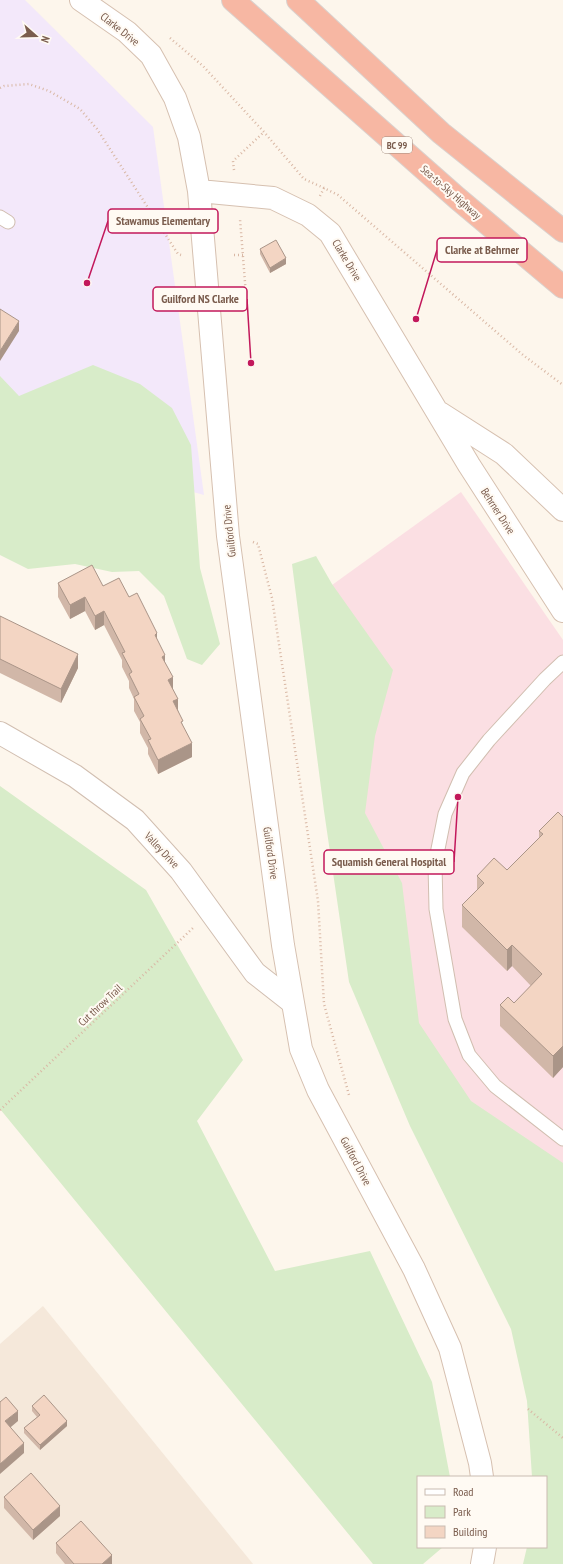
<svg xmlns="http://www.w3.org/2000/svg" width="563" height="1564" font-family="'PT Sans Narrow',sans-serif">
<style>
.residential{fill:#f5e8da}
.education{fill:#f3e8fa}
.medical{fill:#fbdfe3}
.green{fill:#d8ecc9}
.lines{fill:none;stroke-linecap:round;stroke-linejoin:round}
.lane-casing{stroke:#d1beb0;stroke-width:15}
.street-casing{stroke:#d1beb0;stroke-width:24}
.secondary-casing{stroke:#d6c0b0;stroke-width:24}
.highway-casing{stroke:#dad1cd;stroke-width:24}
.path{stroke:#d9b8a5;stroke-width:2.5;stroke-dasharray:1 3;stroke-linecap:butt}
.lane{stroke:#fff;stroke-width:13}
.street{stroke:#fff;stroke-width:22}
.secondary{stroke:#fff;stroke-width:22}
.highway{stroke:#f7b7a3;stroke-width:22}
.wall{fill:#d1b7a8}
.shaded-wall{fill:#aa9588}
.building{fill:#f3d5c3;stroke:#aa9588}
.labels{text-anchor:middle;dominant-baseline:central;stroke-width:4;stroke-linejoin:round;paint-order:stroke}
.shield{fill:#fffaf3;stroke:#a28b7f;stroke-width:1}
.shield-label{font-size:10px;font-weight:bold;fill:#7a5c4d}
.street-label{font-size:11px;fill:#7a5c4d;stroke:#fffaf3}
.leader{fill:none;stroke:#c2185b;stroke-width:1.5}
.callout-dot{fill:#c2185b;stroke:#fffaf3;stroke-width:1.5}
.callout{fill:#fffaf3;stroke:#c2185b;stroke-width:1.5}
.callout-label{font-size:12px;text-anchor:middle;font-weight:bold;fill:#7a5c4d}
</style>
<rect width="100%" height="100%" fill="#fdf6ec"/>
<!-- residential -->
<path class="residential" d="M43 1306 253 1564H0V1344Z"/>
<!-- education -->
<path class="education" d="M0 0H25L153 127 204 495 0 439Z"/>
<!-- medical -->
<path class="medical" d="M461 492 563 640V1276L475 1169 382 955 314 598Z"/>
<!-- green -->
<path class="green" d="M93 365 140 384 172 408 191 445 200 568 220 644 202 665 187 659 164 596 139 571 112 572 75 564 28 569 0 555V376L19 396Z
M316 556 332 584 393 670 375 736 365 813 402 883 419 1023 471 1101 563 1163V1564H523L527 1547H546V1477H532L527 1401 511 1329 410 1126 349 982 324 811 292 564Z
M0 786 146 890 243 1060 197 1121 275 1271 370 1251 432 1382 450 1477H418V1547H443L423 1564H373L0 1109Z"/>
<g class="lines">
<!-- lane casing -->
<g class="lane-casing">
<path id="lane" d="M0 217 8 222
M563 662 545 679 489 740 463 773 445 814 435 864 436 909 455 1019 469 1055 495 1086 563 1139"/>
</g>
<!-- street casing -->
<g class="street-casing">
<path id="street" d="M0 733 75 776 135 820 181 871 255 973 292 1002"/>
</g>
<!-- secondary casing -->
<g class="secondary-casing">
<path id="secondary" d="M81 0 127 32 151 55 175 98 189 137 199 191 228 536 283 945 301 1049 318 1090 414 1269 450 1348 480 1463 482 1477
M199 191 273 198 308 215 330 233 469 465 563 611
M440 413 504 454 563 510
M482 1564 485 1547"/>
</g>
<!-- highway casing -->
<g class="highway-casing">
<path id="highway" d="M233 0 457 198 563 287
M298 0 441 133 563 231"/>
</g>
<!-- path -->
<path class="path" d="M170 38 203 66 264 132 304 179 324 188
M0 88 4 86 29 84 49 91 80 109 97 129 178 254 181 255
M234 170 233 161 264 132
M320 196 324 188 338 195 523 355 563 385
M234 255H243
M232 296 246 295 240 219
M253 542 258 544 272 598 318 901 324 1004 349 1095
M0 1110 193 928
M528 1409 563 1438"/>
<!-- lane -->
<use href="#lane" class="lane"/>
<!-- street -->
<use href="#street" class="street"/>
<!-- secondary -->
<use href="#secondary" class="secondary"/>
<!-- highway -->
<use href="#highway" class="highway"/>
</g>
<!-- wall -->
<path class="wall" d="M260 249 286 264 270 273 260 254Z
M58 583 103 586 129 597 157 640 165 663 173 690 178 710 183 726 192 757 158 774 148 754V748L140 733V722L134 711V699L129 688V681L122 667V660L104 625 95 630 85 611 70 619 58 597Z
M0 616 78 668 61 703 0 673Z
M563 817V1067L553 1078 500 1026V1005L514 1003 531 986 512 966 507 971 462 927V905L477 890V876L507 870 539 838V831Z
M32 1406 67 1426 40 1450 24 1433V1428L37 1417 32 1411Z
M4 1497 60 1516 33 1540 4 1508Z
M56 1543 112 1564H65L56 1553Z"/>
<!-- shaded-wall -->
<path class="shaded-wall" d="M286 258V264L270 273V268Z
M19 321V331L0 361V351Z
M85 597V611L70 619V605Z
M104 611V625L95 630V616Z
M157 633V648L155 635Z
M78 654V668L61 703V689Z
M165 655V669L162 657Z
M173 677V691L168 680Z
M178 699V713L173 701Z
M192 743V757L158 774V760Z
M512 945V966L507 971V950Z
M563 1046V1067L553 1078V1056Z
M18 1411V1421L5 1432V1421Z
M67 1421V1426L40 1450V1445Z
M24 1443V1453L0 1474V1464Z
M60 1506V1516L33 1540V1530Z
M112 1555V1564H102Z"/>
<!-- building -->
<path class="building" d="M276 240 286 258 270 268 260 249Z
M0 309 19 321 0 351Z
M92 565 103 586 119 578 129 597 137 593 157 633 155 635 165 655 162 657 173 677 168 680 178 699 173 701 183 721 181 722 192 743 158 760 148 740 151 739 140 719 144 716 134 697 139 694 129 674 132 672 122 653 125 652 104 611 95 616 85 597 70 605 58 583Z
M0 616 78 654 61 689 0 659Z
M558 812 563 817V1046L553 1056 500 1005 508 997 514 1003 542 974 512 945 507 950 462 905 484 883 477 876 494 858 507 870 543 834 539 831Z
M44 1395 67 1421 40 1445 24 1428 40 1415 32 1406Z
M6 1397 18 1411 5 1421 24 1443 0 1464V1402Z
M31 1473 60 1506 33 1530 4 1497Z
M81 1521 112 1555 102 1564H74L56 1543Z"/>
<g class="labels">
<!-- shield labels -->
<rect class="shield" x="382" y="137" width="30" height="16" rx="3"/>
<g class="shield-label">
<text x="397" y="145">BC 99</text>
</g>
<!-- street labels -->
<g class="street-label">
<text transform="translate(120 29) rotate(38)">Clarke Drive</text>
<text transform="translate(451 192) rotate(41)">Sea-to-Sky Highway</text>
<text transform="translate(347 260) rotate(59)">Clarke Drive</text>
<text transform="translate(498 511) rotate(57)">Behrner Drive</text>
<text transform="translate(229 531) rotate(-96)">Guilford Drive</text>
<text transform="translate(162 850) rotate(47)">Valley Drive</text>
<text transform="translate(271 853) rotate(82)">Guilford Drive</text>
<text transform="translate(100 1005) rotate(-43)">Cut throw Trail</text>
<text transform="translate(356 1161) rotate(62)">Guilford Drive</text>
</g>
</g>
<!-- callouts -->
<path class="leader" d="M87 283L108 221M416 319L437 250M251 363L247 299M458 797L454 862"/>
<g class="callout-dot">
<circle cx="87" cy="283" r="4"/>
<circle cx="416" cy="319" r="4"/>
<circle cx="251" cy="363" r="4"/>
<circle cx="458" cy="797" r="4"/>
</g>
<g class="callout">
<rect x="108" y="209" width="110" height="24" rx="4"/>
<rect x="437" y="238" width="90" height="24" rx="4"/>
<rect x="153" y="287" width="94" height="24" rx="4"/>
<rect x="324" y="850" width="130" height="24" rx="4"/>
</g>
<g class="callout-label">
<text x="163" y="225">Stawamus Elementary</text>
<text x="482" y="254">Clarke at Behrner</text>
<text x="200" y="303">Guilford NS Clarke</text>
<text x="389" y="866">Squamish General Hospital</text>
</g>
<!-- legend -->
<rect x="417" y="1476" width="130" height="72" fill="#fffaf3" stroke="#cabbb1"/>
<rect x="425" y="1489" width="20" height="6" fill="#ffffff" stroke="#cabbb1"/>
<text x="453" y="1496" font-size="12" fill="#7a5c4d">Road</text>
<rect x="425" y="1506" width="20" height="12" fill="#d8ecc9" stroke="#cabbb1"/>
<text x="453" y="1516" font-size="12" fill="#7a5c4d">Park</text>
<rect x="425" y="1526" width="20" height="12" fill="#f3d5c3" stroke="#cabbb1"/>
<text x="453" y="1536" font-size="12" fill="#7a5c4d">Building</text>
<!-- north arrow -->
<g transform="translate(36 36) rotate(110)" stroke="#fffaf3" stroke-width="3" paint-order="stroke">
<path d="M0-3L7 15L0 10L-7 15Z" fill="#7a5c4d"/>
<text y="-6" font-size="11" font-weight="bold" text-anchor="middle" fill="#7a5c4d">N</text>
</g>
</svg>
